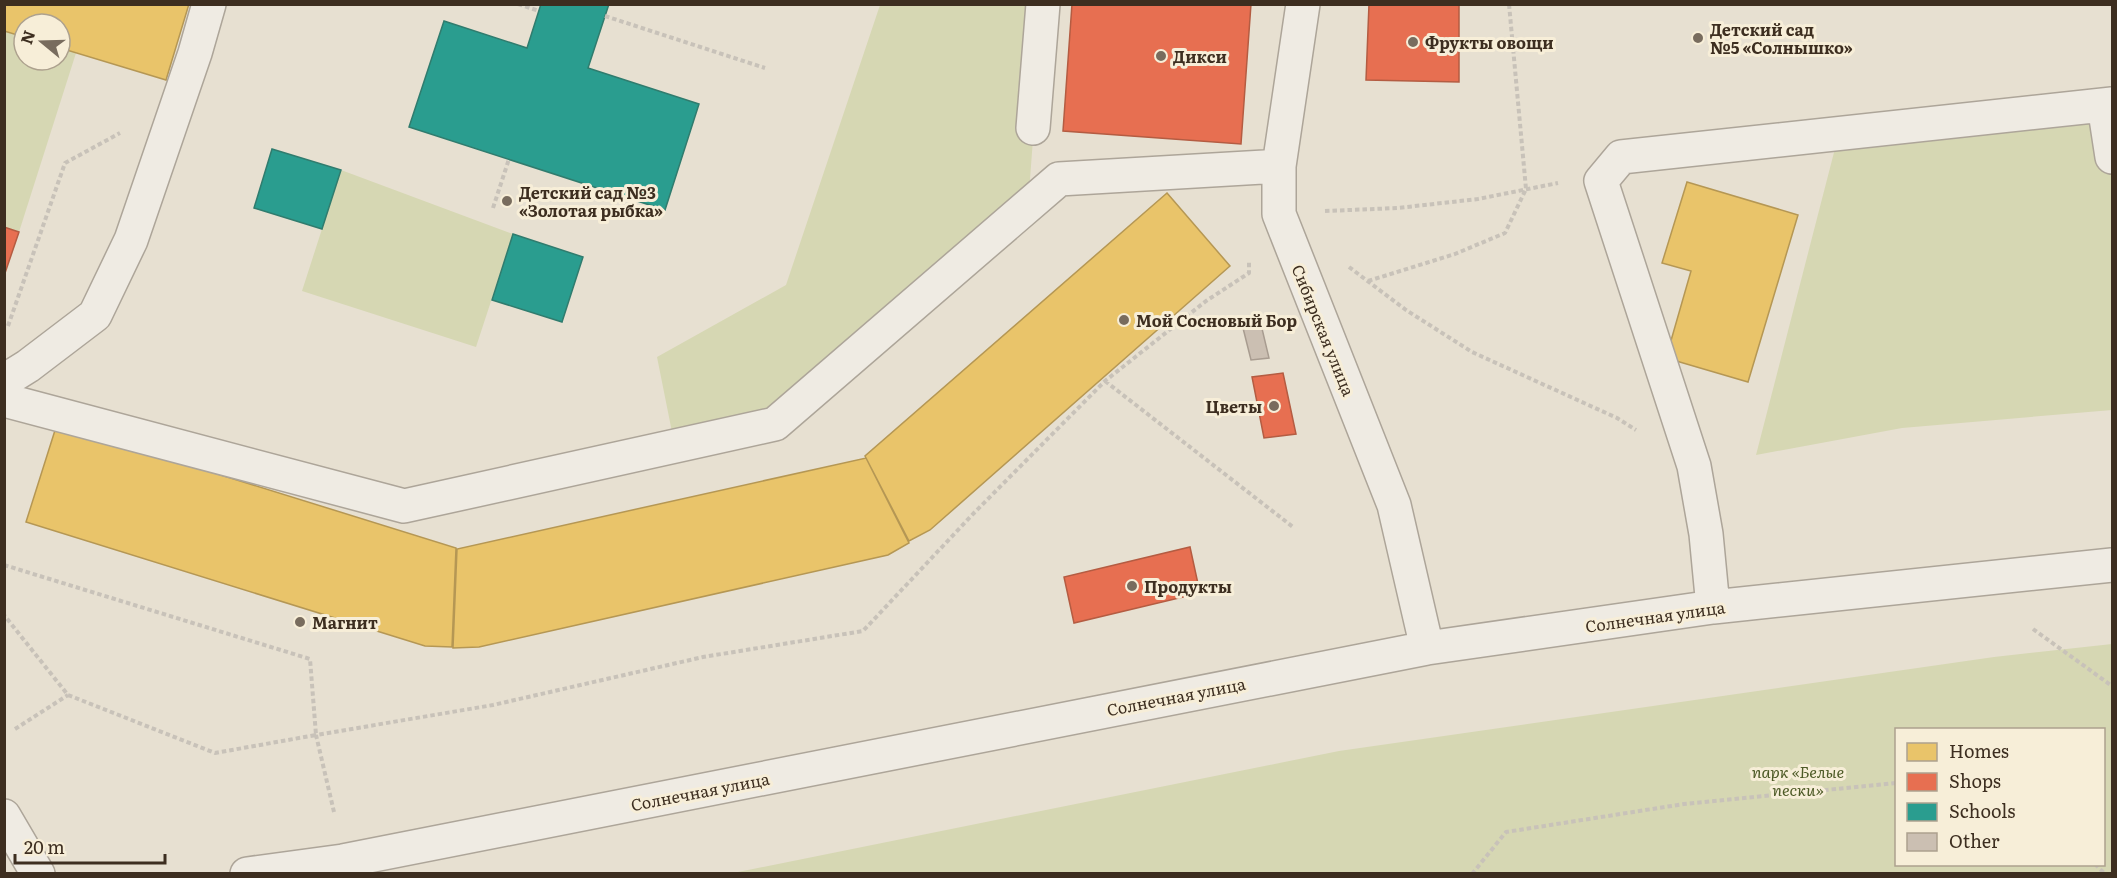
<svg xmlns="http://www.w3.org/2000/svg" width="2117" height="878" font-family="Literata,serif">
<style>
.green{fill:#d6d7b3;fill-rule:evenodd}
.homes{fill:#e9c46a;stroke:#b59754;stroke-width:1.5}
.shops{fill:#e76f51;stroke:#b45c42;stroke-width:1.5}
.schools{fill:#2a9d8f;stroke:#307c6e;stroke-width:1.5}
.building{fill:#cbbfb2;stroke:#a89c90;stroke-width:1.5}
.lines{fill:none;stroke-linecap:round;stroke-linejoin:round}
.minor-casing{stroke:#ada599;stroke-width:36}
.path{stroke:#c8c2b9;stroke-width:4;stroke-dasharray:4.5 3;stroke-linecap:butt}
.minor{stroke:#efebe3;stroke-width:33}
.poi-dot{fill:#786c5e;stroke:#f7eed8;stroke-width:2}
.labels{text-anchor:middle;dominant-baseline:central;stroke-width:6;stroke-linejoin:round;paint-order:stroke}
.poi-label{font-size:16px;font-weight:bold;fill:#3d2e20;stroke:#f7eed8;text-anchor:start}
.street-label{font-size:16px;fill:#3d2e20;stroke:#f7eed8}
.park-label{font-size:16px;font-style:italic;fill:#4d5a26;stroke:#f7eed8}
</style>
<rect width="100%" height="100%" fill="#e7e0d1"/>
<!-- green -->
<path class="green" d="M880 5H1043L1028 206 775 424 675 447 657 357 786 285Z
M4 31 24 37V60H60V48L76 53 19 232 5 227Z
M2104 105 2112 157V410L1902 428 1756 455 1839 133Z
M341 170 513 234 476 347 302 291Z
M2112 644V873H733L1339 751 1994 657ZM1896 730H2104V864H1896Z"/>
<!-- homes -->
<path class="homes" d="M4 4H189L166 80 60 48V24H24V37L4 31Z
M1687 182 1798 215 1748 382 1666 358 1691 271 1662 263Z
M1167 193 1230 266 930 530 909 541 865 456Z
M57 424 456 548 452 647 425 646 26 522Z
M866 458 909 543 888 555 479 647 453 648 457 549Z"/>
<!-- shops -->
<path class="shops" d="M1072 4H1251L1241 144 1063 131Z
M1369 4H1459V82L1366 80Z
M4 227 19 232 4 276Z
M1283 373 1296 434 1264 438 1252 377Z
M1190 547 1200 593 1074 623 1064 577Z"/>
<!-- schools -->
<path class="schools" d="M541 4H609L588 68 699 104 665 210 409 127 444 21 527 48Z
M272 149 341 170 322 229 254 208Z
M513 234 583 257 562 322 492 300Z"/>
<!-- building -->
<path class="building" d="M1259 316 1269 358 1251 360 1241 320Z"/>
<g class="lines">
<!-- minor casing -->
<g class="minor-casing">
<path id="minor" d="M1303 4 1279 166V214L1394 505 1427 648
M2104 105 2112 157
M1033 128 1043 4
M4 381 28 366 95 315 131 240 195 53 209 4
M4 400 404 506 775 424 1059 179 1279 166
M1713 607 1706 534 1694 466 1601 181 1621 157 2112 104
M4 816 38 874
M247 874 343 861 1427 648 1713 607 2112 565"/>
</g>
<!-- path -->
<path class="path" d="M518 4 539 11
M605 16 765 68
M493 208 509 159
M1325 211 1398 208 1478 199 1558 183
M1349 267 1406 310 1472 352 1617 418 1636 430
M1368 281 1455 254 1505 233 1526 189 1509 4
M8 326 65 163 120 133
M1105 381 1293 527
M4 565 310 659 316 735 215 753 68 695 4 615
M2033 629 2112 686
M15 729 68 695
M334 812 316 735 493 705 703 657 863 631 973 514 1105 381 1206 301 1249 273V261
M2095 864 2105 874
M1472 874 1506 832 1684 804 1896 783"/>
<!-- minor -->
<use href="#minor" class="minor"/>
</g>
<!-- markers -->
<g class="poi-dot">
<circle cx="1698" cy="38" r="6"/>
<circle cx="1413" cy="42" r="6"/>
<circle cx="1161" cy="56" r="6"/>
<circle cx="507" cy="201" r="6"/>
<circle cx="1124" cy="320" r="6"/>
<circle cx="1274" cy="406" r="6"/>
<circle cx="1132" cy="586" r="6"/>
<circle cx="300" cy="622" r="6"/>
</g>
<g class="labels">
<!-- poi labels -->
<g class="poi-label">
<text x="1710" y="29">Детский сад<tspan x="1710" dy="18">№5 «Солнышко»</tspan></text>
<text x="1425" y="42">Фрукты овощи</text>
<text x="1173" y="56">Дикси</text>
<text x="519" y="192">Детский сад №3<tspan x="519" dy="18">«Золотая рыбка»</tspan></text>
<text x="1136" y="320">Мой Сосновый Бор</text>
<text x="1262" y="406" text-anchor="end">Цветы</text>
<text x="1144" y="586">Продукты</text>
<text x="312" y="622">Магнит</text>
</g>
<!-- street labels -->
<g class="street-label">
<text transform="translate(1324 330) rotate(68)">Сибирская улица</text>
<text transform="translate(1655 616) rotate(-8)">Солнечная улица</text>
<text transform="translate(1176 696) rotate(-11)">Солнечная улица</text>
<text transform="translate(700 791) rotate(-11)">Солнечная улица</text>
</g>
<!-- park labels -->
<g class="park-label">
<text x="1798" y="771">парк «Белые<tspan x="1798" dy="18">пески»</tspan></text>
</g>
</g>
<!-- border -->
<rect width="2117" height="878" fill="none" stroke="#3d2e20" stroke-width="12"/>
<!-- legend -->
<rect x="1895" y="728" width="210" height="138" fill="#f7eed8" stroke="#ada18e" stroke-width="1.5"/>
<rect x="1907" y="743" width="30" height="18" fill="#e9c46a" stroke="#ada18e" stroke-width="1.5"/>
<text x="1949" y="758" font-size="18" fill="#3d2e20">Homes</text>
<rect x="1907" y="773" width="30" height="18" fill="#e76f51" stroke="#ada18e" stroke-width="1.5"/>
<text x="1949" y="788" font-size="18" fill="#3d2e20">Shops</text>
<rect x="1907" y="803" width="30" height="18" fill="#2a9d8f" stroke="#ada18e" stroke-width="1.5"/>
<text x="1949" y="818" font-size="18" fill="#3d2e20">Schools</text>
<rect x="1907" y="833" width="30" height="18" fill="#cbbfb2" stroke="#ada18e" stroke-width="1.5"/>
<text x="1949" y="848" font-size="18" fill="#3d2e20">Other</text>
<!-- north arrow -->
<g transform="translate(42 42) rotate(289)"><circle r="28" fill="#f7eed8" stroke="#ada18e" stroke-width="1.5"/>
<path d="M0-4.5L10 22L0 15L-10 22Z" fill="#786c5e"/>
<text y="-9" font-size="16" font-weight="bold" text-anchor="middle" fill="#3d2e20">N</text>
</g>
<!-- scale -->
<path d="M15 854v9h150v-9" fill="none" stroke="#3d2e20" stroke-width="3"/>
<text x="24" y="854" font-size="18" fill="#3d2e20" stroke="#f7eed8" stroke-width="4.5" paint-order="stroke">20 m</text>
</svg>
